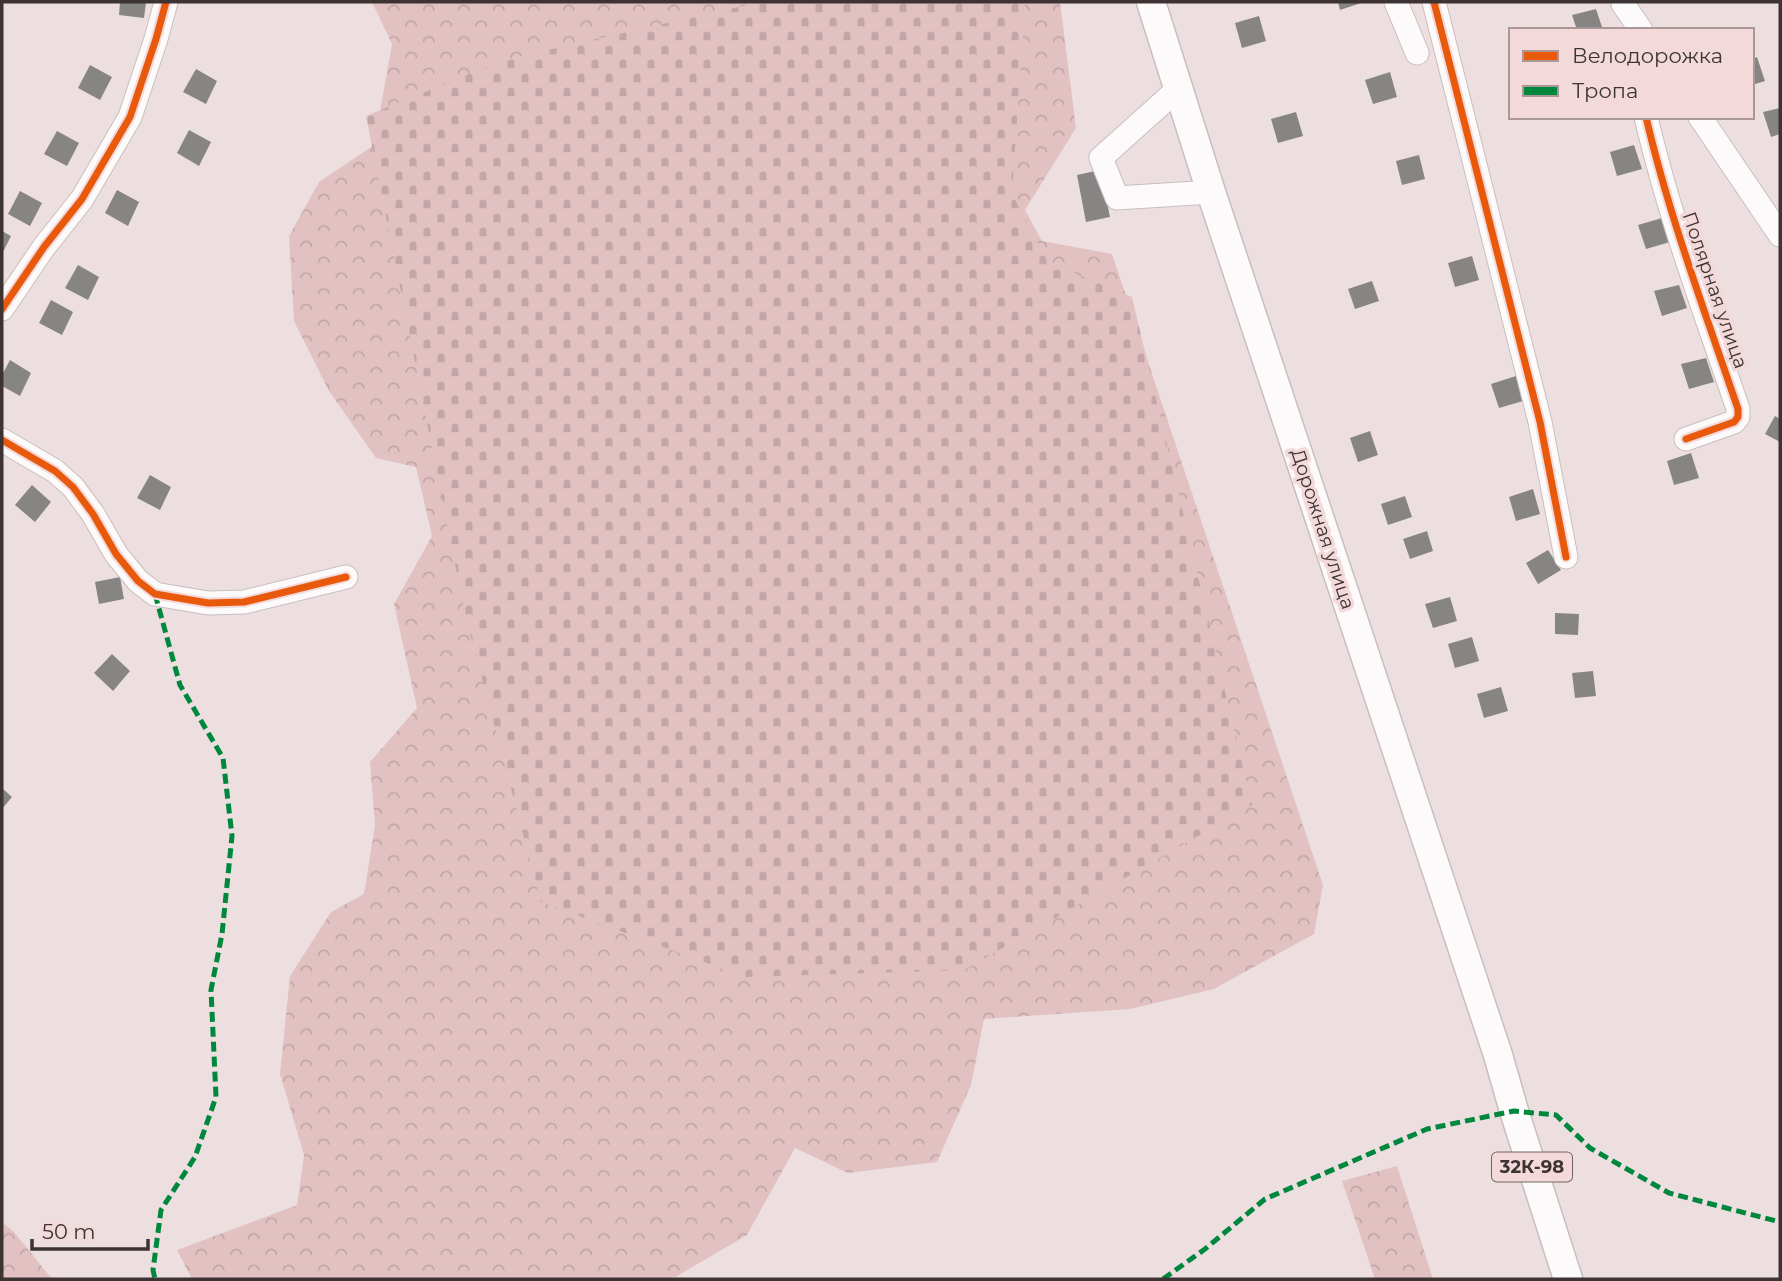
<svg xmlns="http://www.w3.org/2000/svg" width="1782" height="1281" font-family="Montserrat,sans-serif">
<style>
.forest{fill:url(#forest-crowns)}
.cemetery{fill:url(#cemetery-stones)}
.building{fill:#878584}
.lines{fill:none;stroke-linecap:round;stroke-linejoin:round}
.minor-casing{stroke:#c9bebf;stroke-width:25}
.major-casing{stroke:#c9bebf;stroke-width:31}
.minor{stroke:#fcfafa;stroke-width:23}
.major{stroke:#fcfafa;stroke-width:28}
.quiet{stroke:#00873e;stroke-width:5;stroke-dasharray:10 5;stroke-linecap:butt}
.cycleway-casing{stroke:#f3d9da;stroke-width:11}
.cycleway{stroke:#e8590c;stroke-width:7}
.labels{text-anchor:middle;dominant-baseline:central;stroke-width:7;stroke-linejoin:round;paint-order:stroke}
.shield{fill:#f3d9da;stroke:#746565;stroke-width:2}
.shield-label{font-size:18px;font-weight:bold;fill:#3d3333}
.street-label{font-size:19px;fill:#3d3333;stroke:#f3d9da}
</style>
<defs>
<pattern id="forest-crowns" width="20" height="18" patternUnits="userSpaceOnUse" patternTransform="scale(1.75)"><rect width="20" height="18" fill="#e2c1c2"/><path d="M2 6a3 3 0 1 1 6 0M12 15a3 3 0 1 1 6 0" fill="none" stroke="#c3a6a7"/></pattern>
<pattern id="cemetery-stones" width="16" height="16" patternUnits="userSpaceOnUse" patternTransform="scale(1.75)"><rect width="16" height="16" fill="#e2c1c2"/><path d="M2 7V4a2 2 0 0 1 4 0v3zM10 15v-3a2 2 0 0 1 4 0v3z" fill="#c3a6a7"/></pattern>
</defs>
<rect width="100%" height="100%" fill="#eddfe0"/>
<!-- forest -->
<path class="forest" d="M372 2H1060L1076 128 1025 210 1042 241 1112 254 1323 885 1314 934 1214 989 1130 1009 984 1019 971 1085 937 1162 848 1173 795 1148 747 1235 672 1279H192L177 1250 297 1205 304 1155 280 1074 290 976 331 912 364 894 375 825 370 762 417 708 394 604 432 536 416 467 376 458 329 391 294 321 289 236 319 182 374 145 392 44Z
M1397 1166 1433 1279H1375L1342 1181Z
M2 1222 14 1232 52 1279H2Z"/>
<!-- cemetery -->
<path class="cemetery" d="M760 2H1025L1012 194 1048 262 1132 297 1252 805 964 970 745 977 541 902 465 614 366 116 504 60Z"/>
<!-- building -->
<path class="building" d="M120 2H146L144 18 119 15Z
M1338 2H1364L1340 10Z
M1596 9 1603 30H1577L1572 15Z
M1259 16 1266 41 1242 48 1235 23Z
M1757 57 1765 81 1752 85V59Z
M90 65 112 77 100 100 78 88Z
M196 69 217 81 206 104 183 92Z
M1390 72 1397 97 1373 104 1365 80Z
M1780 108V134L1771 137 1763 112Z
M1296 112 1303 136 1278 143 1271 119Z
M189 130 211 142 199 166 177 153Z
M57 131 79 143 67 166 44 154Z
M1634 145 1642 169 1617 176 1610 152Z
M1419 155 1425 179 1402 185 1396 161Z
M1100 170 1110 217 1086 222 1077 175Z
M117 190 139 202 128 226 105 213Z
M20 191 42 203 30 226 8 214Z
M1662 218 1670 242 1646 249 1638 225Z
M2 231 11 236 2 254Z
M1472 256 1479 280 1455 287 1448 263Z
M78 265 99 277 88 300 65 288Z
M1372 281 1379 301 1355 309 1348 289Z
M1679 285 1687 308 1662 316 1654 291Z
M51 300 73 312 62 335 39 323Z
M1706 358 1714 382 1689 389 1681 364Z
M10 360 31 373 20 396 2 386V375Z
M1516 376 1523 401 1499 408 1491 384Z
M1775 416 1780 419V442L1765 434Z
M1370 431 1378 455 1358 462 1350 438Z
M1691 453 1699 478 1674 485 1667 461Z
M150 475 171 487 160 510 137 498Z
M32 485 51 502 35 522 15 505Z
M1533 489 1540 514 1516 521 1509 497Z
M1405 496 1412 517 1388 525 1381 504Z
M1427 531 1433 551 1410 559 1403 539Z
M1548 550 1561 570 1538 584 1526 563Z
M120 577 124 599 99 604 95 582Z
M1450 597 1457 621 1433 628 1425 604Z
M1555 613 1579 614 1578 635 1555 634Z
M1472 637 1479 661 1455 668 1448 644Z
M112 654 130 671 113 691 94 673Z
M1593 671 1596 696 1575 698 1572 673Z
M1501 687 1508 711 1484 718 1477 694Z
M2 788 12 797 2 809Z"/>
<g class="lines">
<!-- minor casing -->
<g class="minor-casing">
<path id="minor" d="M1396 2 1417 53
M1434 2 1540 422 1566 557
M1623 4 1641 30
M1179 88 1101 158 1117 198 1211 192
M1646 117C1669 216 1705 312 1738 409V417L1734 422 1686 439
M1700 117 1780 235
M2 309 44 247 82 199 130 117 156 39 166 2
M2 440 55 471 73 487 93 514 116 554 138 581 155 594 208 603 244 602 346 577"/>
</g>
<!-- major casing -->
<g class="major-casing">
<path id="major" d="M1151 2 1211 192 1498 1055 1514 1111 1568 1279"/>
</g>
<!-- minor -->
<use href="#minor" class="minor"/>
<!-- major -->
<use href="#major" class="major"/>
<!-- quiet -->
<path class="quiet" d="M155 594 180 685 223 758 232 836 222 934 211 990 216 1097 195 1157 161 1210 153 1270 155 1279
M1163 1279 1205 1249 1265 1199 1427 1129 1514 1111 1556 1115 1590 1148 1669 1193 1780 1222"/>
<!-- cycleway casing -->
<g class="cycleway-casing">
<path id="cycleway" d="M1434 2 1540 422 1566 557
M1646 117C1669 216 1705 312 1738 409V417L1734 422 1686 439
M2 309 44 247 82 199 130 117 156 39 166 2
M2 440 55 471 73 487 93 514 116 554 138 581 155 594 208 603 244 602 346 577"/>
</g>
<!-- cycleway -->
<use href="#cycleway" class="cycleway"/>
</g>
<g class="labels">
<!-- shield labels -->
<rect class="shield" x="1492" y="1152.5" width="80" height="29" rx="5"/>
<g class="shield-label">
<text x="1532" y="1167">32К-98</text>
</g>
<!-- street labels -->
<g class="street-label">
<text transform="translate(1715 290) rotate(71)">Полярная улица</text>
<text transform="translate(1323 529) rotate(72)">Дорожная улица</text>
</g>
</g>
<!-- border -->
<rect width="1782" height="1281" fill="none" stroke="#3d3333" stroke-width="7"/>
<!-- legend -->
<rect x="1509" y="28" width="245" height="91" fill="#f3d9da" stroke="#aa9797" stroke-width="2"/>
<rect x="1523" y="51" width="35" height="10" fill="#e8590c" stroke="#aa9797" stroke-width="2"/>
<text x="1572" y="63" font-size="21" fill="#3d3333">Велодорожка</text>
<rect x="1523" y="86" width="35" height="10" fill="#00873e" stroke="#aa9797" stroke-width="2"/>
<text x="1572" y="98" font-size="21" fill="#3d3333">Тропа</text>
<!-- scale -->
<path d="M32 1239v10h116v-10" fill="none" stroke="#3d3333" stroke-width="3.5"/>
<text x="42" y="1239" font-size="21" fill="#3d3333" stroke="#f3d9da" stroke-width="5" paint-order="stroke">50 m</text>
</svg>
